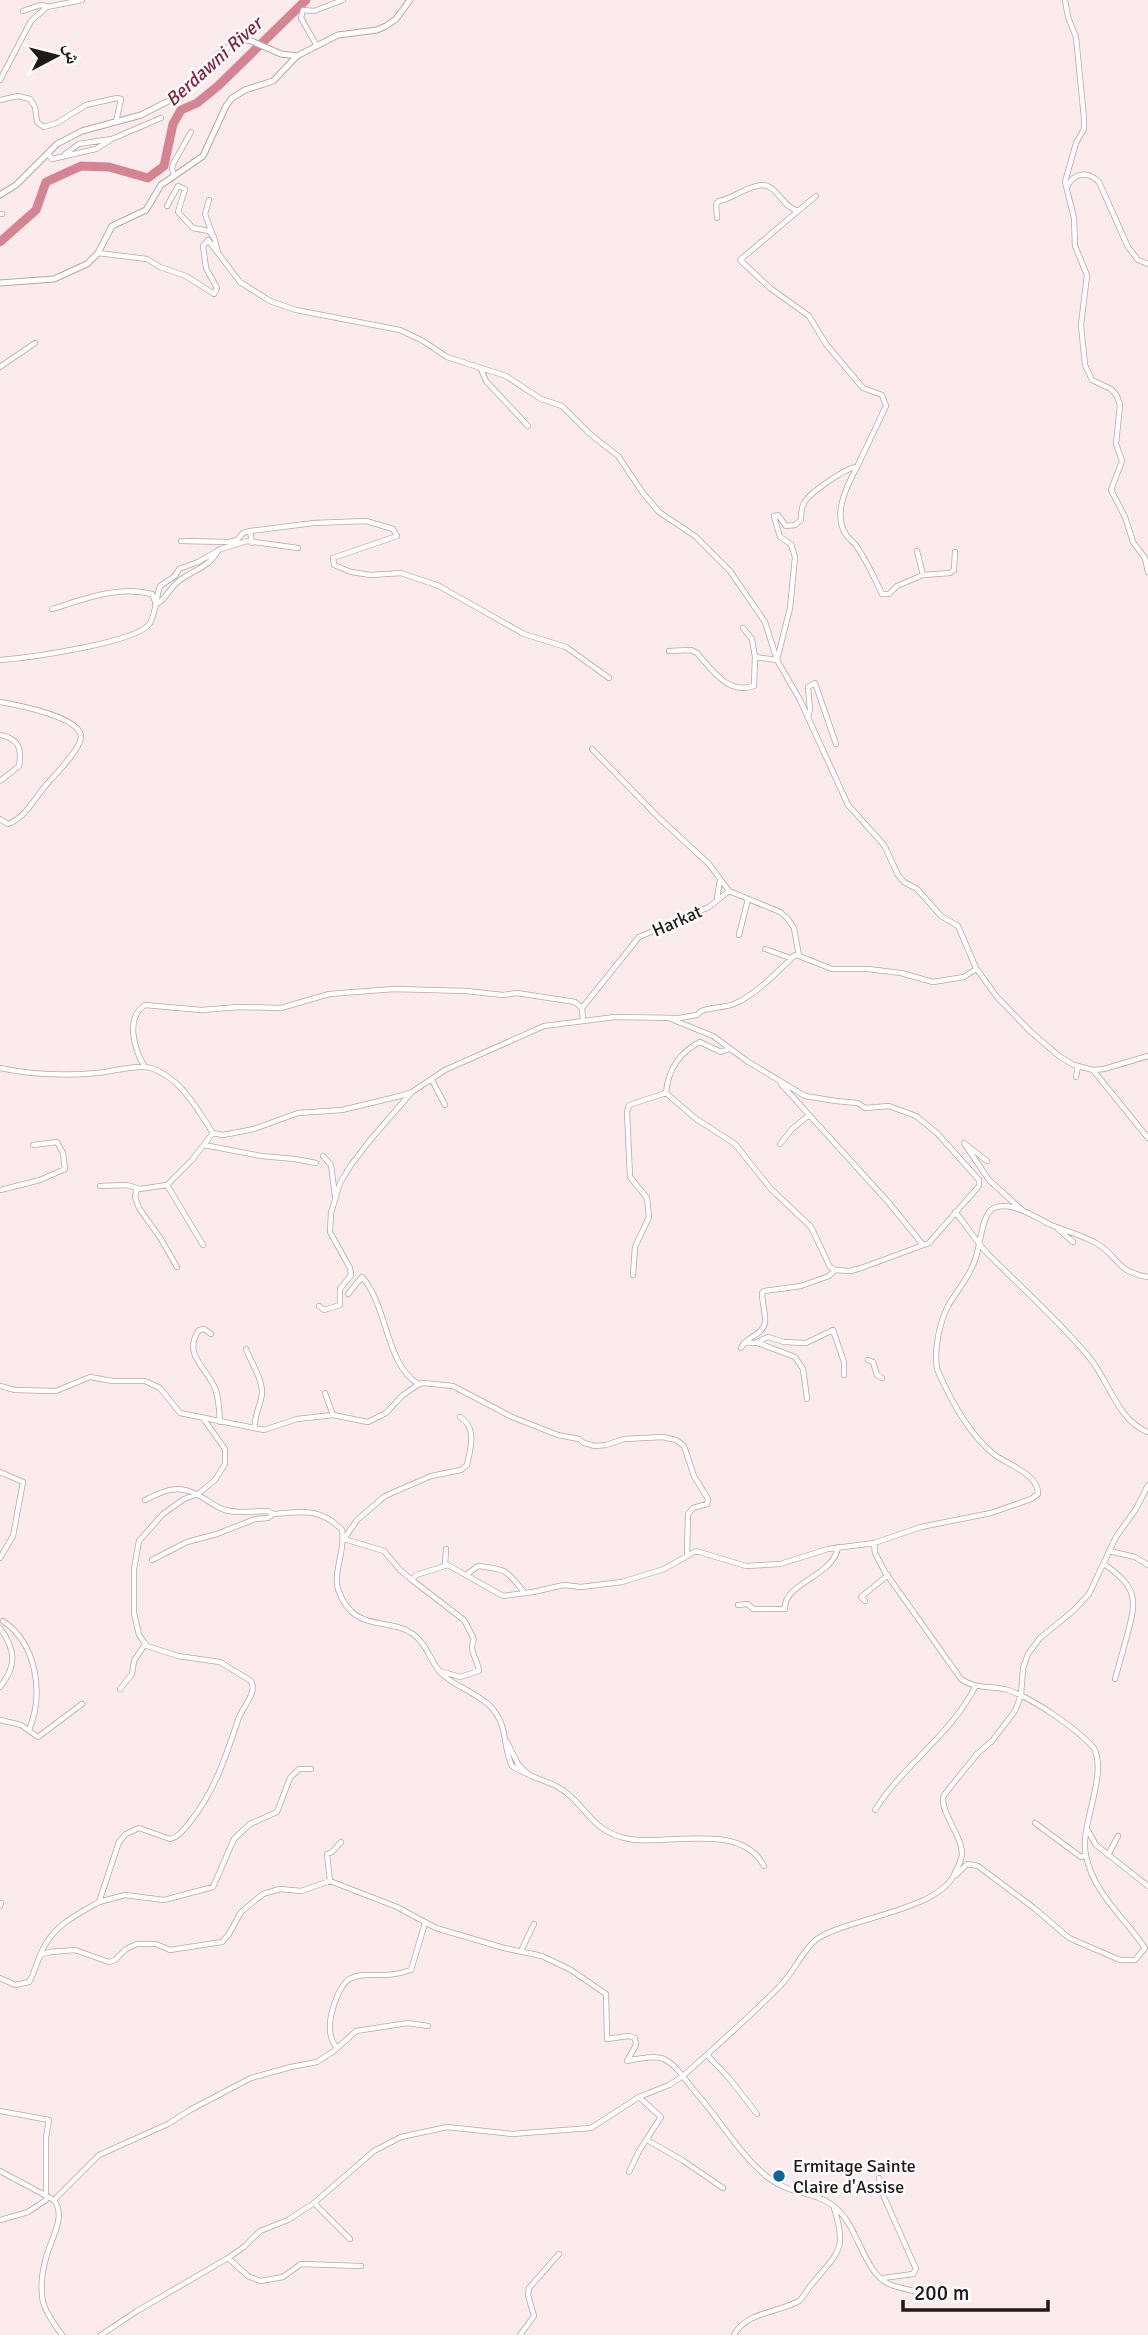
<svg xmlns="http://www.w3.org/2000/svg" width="1148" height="2335" font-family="Signika,'Noto Naskh Arabic',sans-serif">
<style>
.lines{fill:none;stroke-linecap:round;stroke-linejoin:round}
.river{stroke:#d58494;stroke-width:9}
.minor-casing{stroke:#b6a6a8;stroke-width:6}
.tertiary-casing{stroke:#b6a6a8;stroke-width:7}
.minor{stroke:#fff;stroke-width:4.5}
.tertiary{stroke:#fff;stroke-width:5}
.poi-dot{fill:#0e6596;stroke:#fdfdfd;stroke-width:2.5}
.labels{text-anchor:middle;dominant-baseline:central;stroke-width:5;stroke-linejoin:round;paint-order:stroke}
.street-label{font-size:18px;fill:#1f191a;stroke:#fdfdfd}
.poi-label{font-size:18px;fill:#1f191a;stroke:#fdfdfd;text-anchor:start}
.water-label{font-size:19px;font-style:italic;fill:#832440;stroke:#fdfdfd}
</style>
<rect width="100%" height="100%" fill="#fcebed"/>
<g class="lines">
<!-- river -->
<path class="river" d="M0 242 36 210 46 182 81 166 109 167 148 178 164 166 173 124 181 110 197 103 218 86 306 0"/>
<!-- minor casing -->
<g class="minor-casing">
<path id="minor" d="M1065 0 1068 17 1076 37 1084 118V129L1076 143 1065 182 1074 218 1075 246 1087 275 1081 325 1085 365 1092 380 1111 389 1117 396 1120 405 1116 444 1122 461 1111 490 1125 517 1133 542 1145 558 1148 572
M23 11 40 5 46 6
M317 46 301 18 303 10 314 11 343 0
M0 80 31 21 47 7 82 0
M0 100 18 96 30 99 35 107 37 122 44 127 57 123 86 105 117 98 121 99 116 122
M48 154 52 159 96 149 112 139 161 118
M65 154 79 144 112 139
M174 176 172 169 173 164 191 132
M1067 187C1074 172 1087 171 1099 182L1128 247 1138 260 1148 264
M209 200 205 214 212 233
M167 206 178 186 185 189 178 212 193 228 209 231 214 237 218 252
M798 211 816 196
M0 214H2
M98 253 147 259 160 267 186 276 214 294 217 288 206 268 203 246 208 240 240 282 270 301 296 310 400 330 423 341 447 357 506 376 541 399 562 406 590 434 618 456 643 493 659 512 695 536 730 571 765 622 777 660 800 700 848 805 884 845 898 875 904 882 917 889 941 916 958 926 976 968 997 997 1031 1032 1059 1056 1074 1065 1093 1070 1104 1069 1148 1056
M0 367 35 343
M481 369 486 381 528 426
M857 467C846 487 832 516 847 536 849 539 852 541 855 544 866 559 874 577 882 594H889L897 586 923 575 917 551
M181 541 230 542 237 540 243 533 250 531
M252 543 250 531 314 523 366 521 393 529 397 536 333 558 334 565 351 572 371 575 401 573 439 586 524 634 566 647 609 678
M923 575 950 573 954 570 955 552
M155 605C166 600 169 588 179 581 191 571 212 566 218 550
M52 609C84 599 119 585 152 594L155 601
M743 628 752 639 755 657
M669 651 691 650 697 653C712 670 728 695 754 686L755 657 777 660 790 608 795 557 791 544 780 537 774 516 778 515 786 526 795 525 801 520C801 515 801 508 804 503 809 493 847 467 857 467L886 406 882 395 863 388 826 344 809 316 770 288 740 260 798 211C783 208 777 185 762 185 747 186 734 198 719 201L716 204 717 218
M0 660C26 658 138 643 150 623 156 613 156 597 160 586L175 576 179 569 198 562 221 549 247 541 298 548
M0 702C17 705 81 717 81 737 80 750 54 776 46 785 35 798 25 818 8 824L0 819
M808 717 810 710 808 687 815 683 836 744
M0 735C19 739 22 748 19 766L0 781
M717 898 720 880
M739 935 748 899
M765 949 790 958
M799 956 832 969H868L901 973 933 982 964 977 976 969
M671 1019 713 1036 747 1061 805 1096 836 1101 858 1103 865 1108 889 1106 916 1116 937 1133 979 1180V1186L929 1243 861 1268 850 1271 835 1270 829 1276 801 1286 764 1291 762 1293C762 1303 766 1314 765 1323 762 1336 745 1337 741 1348
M583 1020 582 1008 639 937 709 907 729 891
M729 1049 721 1052 700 1042C680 1052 668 1070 666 1093L695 1118 735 1144 770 1188 811 1227 830 1267 835 1270
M145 1067C134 1050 125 1017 145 1005L201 1010 239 1007 281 1008 329 994 394 989 466 991 503 995 517 993 575 1002 582 1008
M0 1068C32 1075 64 1076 97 1073 110 1072 139 1064 151 1068 181 1078 197 1109 213 1133
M1093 1070 1148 1138
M1076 1077 1078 1066
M432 1080 445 1105
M781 1084 890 1204 923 1245
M213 1133 223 1135 254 1129 298 1113 342 1110 400 1096 412 1092 445 1070 544 1026 615 1017 679 1018 697 1015 701 1011C711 1007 724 1008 734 1004 756 995 778 971 795 955L799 956 794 928 787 918 780 912 729 891 709 864 658 817 592 749
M780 1144 792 1129 809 1115
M204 1145 261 1156 295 1159 316 1163
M323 1156 331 1165 335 1196
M987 1161 964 1143 989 1180 1022 1210
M167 1185 203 1245
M100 1186 127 1185 140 1189 167 1185 192 1160 213 1133
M137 1188 135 1197 139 1208 161 1239 177 1267
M0 1190 40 1180 65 1169 63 1153 57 1142 33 1145
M955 1212C967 1225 975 1241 988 1254 1022 1288 1058 1320 1089 1357 1109 1381 1117 1419 1147 1432
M1058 1229 1073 1242
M633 1275 635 1247 649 1217 647 1198 630 1177 627 1112 629 1105 666 1093
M348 1294 362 1277C388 1306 385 1363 418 1384
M319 1306 324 1310 340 1305V1289L351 1275 350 1268 330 1232 331 1213 340 1183 351 1165 371 1139 411 1093
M211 1334 204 1329 199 1330C183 1353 204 1366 213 1384 219 1394 219 1410 220 1422
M744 1343H758L795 1357 803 1369 807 1399
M755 1343 768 1337 784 1342 806 1343 833 1330 844 1362V1375
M246 1349C251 1362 262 1378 262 1393 261 1406 254 1414 255 1427
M868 1360 873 1362 877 1375 882 1378
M0 1386 15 1390 56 1391 90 1377 113 1381H145L160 1388 180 1413 264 1430 297 1419 333 1415 368 1422 386 1413 403 1395 419 1384 423 1383 453 1386 512 1417 558 1435 579 1439 584 1443 595 1446 606 1445 624 1439 663 1437 676 1440 684 1446 694 1476 708 1499 707 1504 693 1508 688 1514 687 1556
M325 1393 333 1415
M460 1417C477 1427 471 1447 467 1465L461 1470 431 1476 385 1496 357 1520 344 1539 384 1551 400 1570 412 1580 416 1575 448 1565 503 1596 533 1592 564 1585 581 1587 622 1582 664 1569 696 1551 746 1566 780 1564 828 1549 874 1543 921 1527 991 1513 1031 1499 1038 1494C1039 1475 1009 1465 995 1455 969 1435 950 1399 937 1369 934 1350 939 1324 948 1306 956 1292 967 1280 973 1265 980 1252 981 1218 991 1210 995 1206 1001 1206 1006 1206 1022 1208 1037 1218 1051 1225 1066 1231 1082 1235 1096 1243 1120 1257 1114 1271 1148 1277
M0 1472 23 1482 13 1536 0 1558
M145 1500C163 1491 177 1484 196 1494 207 1499 213 1506 225 1510 239 1514 254 1511 268 1511L273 1514C301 1512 320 1507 342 1530 346 1549 333 1571 338 1589 353 1634 387 1616 413 1634 427 1644 430 1661 441 1673 455 1687 476 1692 490 1706 509 1726 502 1745 512 1766 526 1775 541 1779 556 1786 586 1801 587 1831 629 1839 668 1846 741 1821 764 1866
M874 1543 875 1553 885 1572 961 1679C976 1690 992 1685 1008 1690 1034 1699 1076 1728 1094 1748 1108 1777 1079 1825 1086 1856 1094 1894 1125 1918 1145 1948L1135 1960H1120L1069 1938 1034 1908 978 1866 967 1864 956 1875
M1109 1551 1135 1557 1148 1565
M152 1560 187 1542 217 1534 255 1519 268 1518 273 1514
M1104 1564C1138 1588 1137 1599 1127 1636 1123 1650 1119 1665 1115 1679
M445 1565 446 1549
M466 1575 478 1566C508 1570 505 1569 524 1592
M412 1580 464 1620 474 1639C468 1651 478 1660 479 1671L460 1677 440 1671
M865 1601 861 1597 888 1575
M738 1605 748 1604 753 1609H785C783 1583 834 1576 838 1547
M3 1621C37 1644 44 1694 29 1730
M0 1628C16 1650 17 1666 0 1687
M120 1689 132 1674 134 1661 145 1644
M0 1720 21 1725 38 1737 82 1704
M507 1742 518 1764 527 1773
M875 1810C903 1765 951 1735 975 1687
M1035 1823 1081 1857 1086 1855
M1087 1829 1096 1845 1148 1886
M1108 1855 1118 1836
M330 1881 327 1854 332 1852 341 1842
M99 1902 125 1895 164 1900 213 1887 234 1839 250 1824 277 1812 290 1778 299 1769H311
M0 1906 1 1903
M521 1951 534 1924
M40 1955 50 1952 75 1950 109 1962 115 1960 126 1949 137 1944H156L170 1950 222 1942 229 1934 241 1912 263 1894 280 1889 301 1891 330 1881 397 1907 436 1928 504 1948 542 1956 571 1970 606 1994 607 2039 629 2036 635 2038 636 2045 627 2061C636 2059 655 2055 664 2059 678 2066 687 2083 697 2094 721 2121 741 2157 770 2179 791 2195 819 2191 838 2210 858 2228 865 2274 889 2284 900 2289 913 2290 925 2294
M0 1978 15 1985 29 1982C35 1972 37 1961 42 1951 53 1926 76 1915 99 1902L119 1842 126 1834 139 1828 170 1839C179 1837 184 1829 190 1822 215 1791 226 1756 238 1720 242 1707 258 1693 251 1681L220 1662 178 1656 147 1646 139 1635 134 1613V1569L139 1541 163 1514 184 1499 198 1494 215 1480 225 1464V1449L203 1418
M337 2048C329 2039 329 2027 331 2016 346 1953 367 1986 411 1970L425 1923
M707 2055 729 2078 757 2114
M0 2111 49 2120 46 2137V2200L28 2212 0 2220
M647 2140 682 2160 723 2188
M0 2171 54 2200C67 2217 50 2240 46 2258 42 2272 40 2287 43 2302 46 2314 55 2325 62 2335
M629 2172 639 2151 661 2117 639 2097
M879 2178 884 2197 916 2269 913 2274 883 2278
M54 2200 99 2155 168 2124 190 2110 251 2078 291 2067 317 2062 334 2051 356 2031 408 2023 428 2026
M314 2203 350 2239
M228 2258 248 2276 260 2281 283 2277 301 2264 361 2266
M101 2335 137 2311 228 2258 244 2247 260 2231 288 2220 314 2203 374 2151 401 2137 447 2127 512 2134 591 2128 639 2097 669 2085 683 2076C716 2046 750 2017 781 1985 792 1974 805 1947 817 1939 848 1918 936 1911 954 1875 957 1868 961 1862 962 1855 963 1836 938 1810 944 1795L977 1754 992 1741 1015 1711 1021 1695 1023 1668 1028 1654 1040 1638 1073 1611 1089 1594 1116 1537 1136 1509 1148 1485
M520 2335 534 2316 528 2295 529 2288 559 2254
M734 2335C746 2312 777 2313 799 2301 804 2297 807 2289 812 2284 837 2253 848 2251 834 2208"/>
</g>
<!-- tertiary casing -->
<g class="tertiary-casing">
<path id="tertiary" d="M0 195 16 185 57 144 82 131 141 115 182 94 222 51 235 43 249 40 281 54 297 56
M0 283 54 279 87 264 98 253 112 226 146 210 161 185 203 156 226 106 232 98 245 90 273 81 297 56 338 35 377 30 386 26 396 19 410 0"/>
</g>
<!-- minor -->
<use href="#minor" class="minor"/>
<!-- tertiary -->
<use href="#tertiary" class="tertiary"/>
</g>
<!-- markers -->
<circle class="poi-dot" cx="779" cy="2176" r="7"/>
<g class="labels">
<!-- street labels -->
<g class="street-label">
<text transform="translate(677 921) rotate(-24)">Harkat</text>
</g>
<!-- poi labels -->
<g class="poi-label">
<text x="793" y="2166">Ermitage Sainte<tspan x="793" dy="21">Claire d'Assise</tspan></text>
</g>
<!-- water labels -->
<g class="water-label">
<text transform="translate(214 62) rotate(-42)">Berdawni River</text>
</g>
</g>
<!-- north arrow -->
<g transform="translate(56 56) rotate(83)" stroke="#fdfdfd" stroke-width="5" paint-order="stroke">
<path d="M0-5L12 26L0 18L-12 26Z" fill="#1f191a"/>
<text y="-10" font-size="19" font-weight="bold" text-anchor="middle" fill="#1f191a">ش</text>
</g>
<!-- scale -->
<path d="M903 2300v10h145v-10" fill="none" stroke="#1f191a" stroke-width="3.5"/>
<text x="914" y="2300" font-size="21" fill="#1f191a" stroke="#fdfdfd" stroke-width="5" paint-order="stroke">200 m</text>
</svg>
